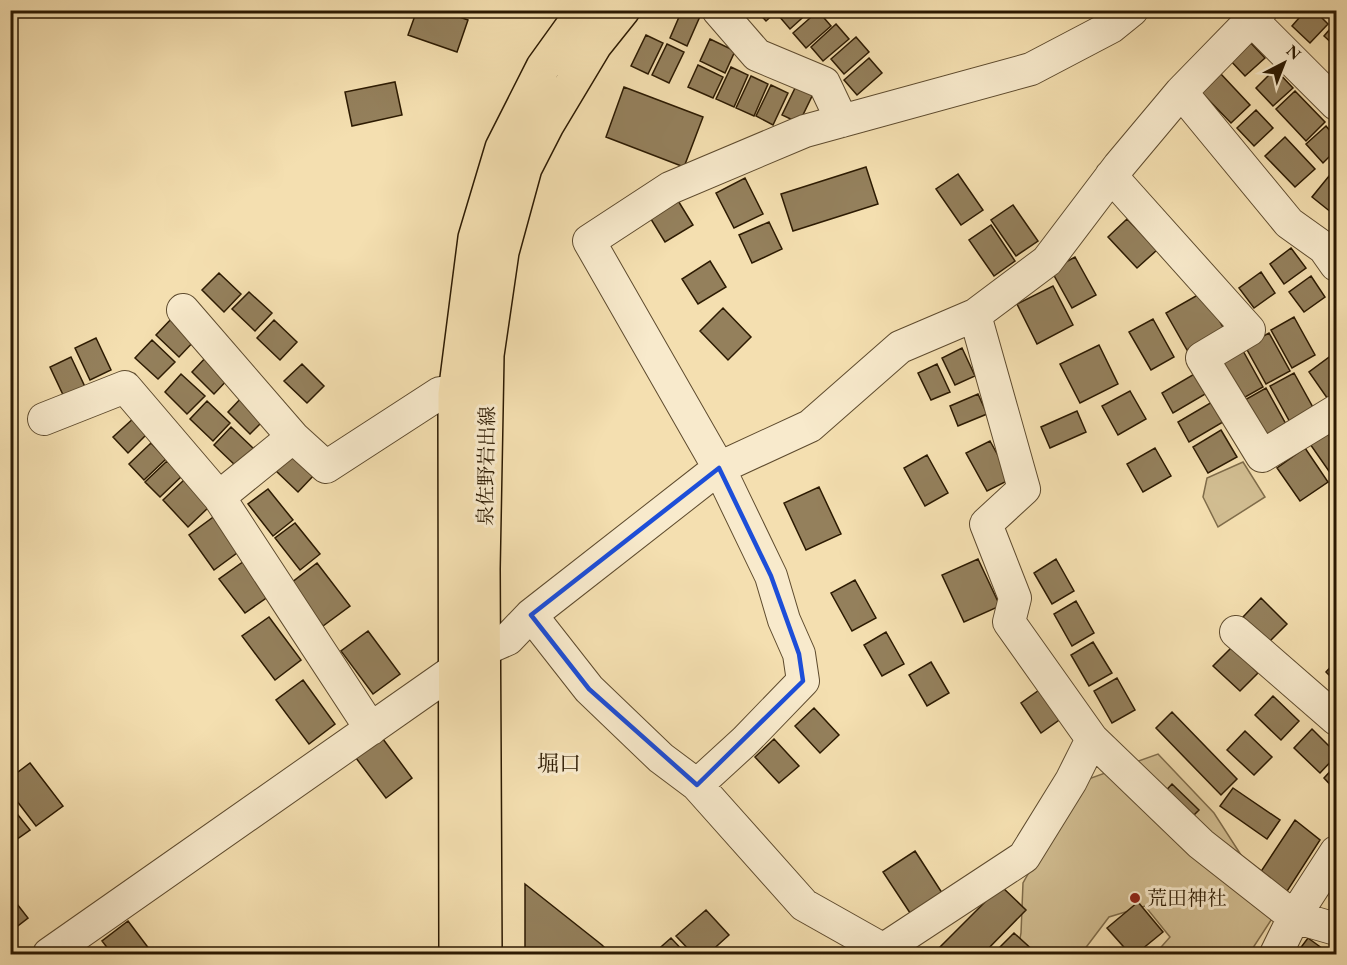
<svg xmlns="http://www.w3.org/2000/svg" width="1347" height="965" font-family="'EB Garamond','Noto Serif JP',serif">
<style>
.green{fill:#d2be92;stroke:#7f6c4a;stroke-width:1.5}
.building{fill:#94805c;stroke:#2c1a02;stroke-width:1.5}
.lines{fill:none;stroke-linecap:round;stroke-linejoin:round}
.minor-casing{stroke:#5e4b2e;stroke-width:34}
.major-casing{stroke:#2c1a02;stroke-width:36}
.minor{stroke:#f8eacc;stroke-width:32}
.major{stroke:#f4dfb0;stroke-width:33}
.marked{fill:none;stroke:#1d4ed8;stroke-width:4.5;stroke-linejoin:round}
.poi-dot{fill:#8f2418;stroke:#f8eacc;stroke-width:2}
.labels{text-anchor:middle;dominant-baseline:central;stroke-width:6;stroke-linejoin:round;paint-order:stroke}
.street-label{font-size:20px;fill:#2c1a02;stroke:#f8eacc}
.poi-label{font-size:20px;fill:#2c1a02;stroke:#f8eacc;text-anchor:start}
.quarter-label{font-size:22px;fill:#2c1a02;stroke:#f8eacc}
</style>
<rect width="100%" height="100%" fill="#f4dfb0"/>
<filter id="stains"><feTurbulence type="fractalNoise" baseFrequency=".00333" numOctaves="4"/><feColorMatrix values="0 0 0 0 .2 0 0 0 0 .09 0 0 0 0 .02 0 0 0 .5 -.17"/></filter>
<radialGradient id="worn" r=".72"><stop offset=".6" stop-color="#630" stop-opacity="0"/><stop offset="1" stop-color="#630" stop-opacity=".3"/></radialGradient>
<!-- green -->
<path class="green" d="M1243 462 1265 497 1218 527 1203 497 1207 478Z
M1158 754 1214 813 1277 911 1249 954H1155L1170 937 1145 906 1109 917 1081 954H1017L1021 933 1023 883 1080 782Z"/>
<!-- building -->
<path class="building" d="M417 10H440L468 20 457 52 408 35Z
M682 10H693L701 14 687 46 670 38Z
M756 10H778L766 21Z
M782 10H811L790 29 778 15Z
M1306 10H1314L1328 24 1310 43 1292 26Z
M818 11 831 26 806 48 793 33Z
M1336 22V47L1324 36Z
M836 24 849 39 823 61 811 47Z
M646 35 663 43 648 74 631 66Z
M856 37 869 52 844 74 831 59Z
M710 39 735 51 725 73 700 61Z
M1248 40 1265 58 1245 76 1228 58Z
M667 44 684 52 669 83 652 75Z
M869 58 882 73 857 95 844 80Z
M698 65 723 77 713 98 688 87Z
M731 67 748 75 734 107 716 99Z
M1275 69 1293 88 1273 106 1256 88Z
M1220 73 1250 105 1231 123 1201 92Z
M751 76 768 84 754 116 736 108Z
M395 82 402 115 352 126 345 92Z
M797 84 814 92 799 123 782 115Z
M771 85 788 93 773 125 756 116Z
M624 87 703 117 684 167 606 137Z
M1295 91 1325 122 1306 141 1276 109Z
M1256 110 1273 128 1254 146 1237 128Z
M1326 126 1336 138V150L1323 163 1306 144Z
M1285 137 1315 169 1295 187 1265 156Z
M866 167 878 204 793 231 781 194Z
M958 174 983 210 961 225 936 189Z
M1329 176 1336 182V207L1332 213 1312 197Z
M745 178 763 214 734 228 716 193Z
M677 199 693 225 665 242 649 216Z
M1013 205 1038 241 1016 256 991 220Z
M1127 219 1157 250 1137 268 1108 237Z
M769 222 782 249 752 263 739 235Z
M991 225 1015 261 994 276 969 240Z
M1291 248 1306 268 1284 284 1270 264Z
M1075 257 1096 295 1072 308 1051 270Z
M710 261 726 287 698 304 682 279Z
M1261 272 1275 293 1254 308 1239 288Z
M219 273 241 294 224 312 202 290Z
M1311 276 1325 297 1304 312 1289 292Z
M1053 286 1073 325 1037 344 1017 304Z
M249 292 272 313 255 331 232 309Z
M1203 292 1224 329 1187 350 1166 313Z
M723 308 751 337 728 360 700 331Z
M173 317 196 339 179 357 156 335Z
M1294 317 1315 355 1292 368 1271 330Z
M1153 319 1174 357 1151 370 1129 332Z
M274 320 297 342 280 360 257 338Z
M1269 333 1290 371 1266 384 1245 346Z
M96 338 111 370 90 380 75 348Z
M152 340 175 362 158 379 135 358Z
M1099 345 1118 384 1080 403 1060 364Z
M962 348 975 376 955 385 942 358Z
M1242 349 1263 387 1240 400 1219 361Z
M1336 352V402L1332 405 1309 372Z
M209 354 231 376 214 394 192 372Z
M71 357 86 389 65 399 50 367Z
M302 364 324 386 307 403 284 381Z
M937 364 950 392 931 400 918 373Z
M1196 373 1207 393 1173 413 1162 393Z
M1294 373 1315 411 1291 424 1270 386Z
M181 374 205 396 187 414 165 392Z
M1266 388 1287 426 1263 439 1243 401Z
M1130 391 1146 419 1118 435 1102 406Z
M978 394 987 414 958 426 950 406Z
M244 395 267 417 250 434 228 412Z
M207 401 230 423 213 441 190 419Z
M1212 402 1223 422 1189 442 1178 422Z
M1077 411 1086 432 1050 448 1041 427Z
M135 417 149 432 128 453 113 437Z
M1336 425V475L1333 477 1310 444Z
M231 427 254 449 237 467 214 445Z
M1221 430 1237 457 1208 473 1193 447Z
M990 441 1011 479 987 491 966 453Z
M151 443 166 459 144 480 129 464Z
M1155 448 1171 476 1143 492 1127 464Z
M1305 448 1328 482 1300 501 1277 468Z
M292 452 315 474 298 492 275 470Z
M927 455 948 493 925 506 904 468Z
M167 461 182 476 160 497 145 482Z
M185 479 210 506 188 527 163 500Z
M819 487 841 534 806 550 784 503Z
M268 489 293 520 273 536 248 504Z
M216 515 241 550 214 570 189 535Z
M295 523 320 554 300 570 275 538Z
M247 559 272 594 245 613 219 579Z
M978 559 1000 606 964 622 942 575Z
M1056 559 1074 591 1052 604 1034 573Z
M317 563 350 606 323 626 291 583Z
M855 580 876 618 852 631 831 593Z
M1261 598 1287 624 1269 642 1243 617Z
M1076 601 1094 633 1072 646 1054 614Z
M269 617 301 660 275 680 242 636Z
M368 631 400 674 373 694 341 651Z
M886 632 904 664 882 676 864 645Z
M1093 642 1112 673 1089 686 1071 655Z
M1232 647 1258 673 1240 691 1213 666Z
M1336 661V682L1326 672Z
M931 662 949 693 927 706 909 675Z
M1117 678 1135 710 1112 723 1094 691Z
M303 680 335 724 309 744 276 700Z
M1042 688 1062 718 1041 733 1021 703Z
M1273 696 1299 721 1281 740 1255 715Z
M814 708 839 735 820 753 795 726Z
M1172 712 1237 779 1221 795 1156 728Z
M1312 729 1336 753V756L1320 773 1294 748Z
M1245 731 1272 757 1254 775 1227 750Z
M380 735 412 778 386 798 353 754Z
M774 739 799 766 779 783 755 757Z
M30 763 63 806 36 826 10 792V778Z
M1336 765V791L1324 778Z
M1172 784 1199 810 1185 824 1159 798Z
M1233 788 1280 820 1267 839 1220 806Z
M10 805 30 830 10 844Z
M1295 820 1320 840 1284 896 1258 876Z
M915 851 946 899 914 919 883 872Z
M525 884 602 945 611 954H525Z
M1001 886 1026 910 983 954H933Z
M10 895 28 918 10 932Z
M1138 902 1163 932 1136 954H1130L1107 928Z
M706 910 729 935 708 954H693L676 936Z
M128 921 153 954H112L102 941Z
M1014 933 1037 954H993Z
M671 938 686 954H653Z
M1308 938 1330 954H1296Z"/>
<g class="lines">
<!-- minor casing -->
<g class="minor-casing">
<path id="minor" d="M718 10 757 55 824 83 842 121
M1252 20 1336 104
M1181 92 1289 223 1324 248 1336 265
M1111 176 1249 330 1202 358 1262 456 1336 411
M183 310 293 437 219 497
M975 315 1024 489 986 524 1015 598 1009 622 1092 739 1201 844 1294 917 1336 929
M44 419 125 387 219 497 371 729
M293 437 326 467 440 393 455 394
M531 615 589 689 661 758 697 785 804 905 891 954
M1236 632 1336 719
M697 785 745 741 803 681 799 654 784 620 771 576 719 468 589 241 670 188 805 131 1031 69 1111 27 1132 10
M884 949 1024 857 1071 781 1092 739
M49 954 456 669 485 649 508 639 531 615 719 468 810 426 900 347 975 315 1047 261 1119 166 1181 92 1261 10
M1276 954 1294 917 1336 852"/>
</g>
<!-- major casing -->
<g class="major-casing">
<path id="major" d="M456 954 455 394 475 238 502 148 543 67 584 10
M485 954 483 569 487 355 502 252 525 168 547 125 595 45 623 10"/>
</g>
<!-- minor -->
<use href="#minor" class="minor"/>
<!-- major -->
<use href="#major" class="major"/>
</g>
<!-- marked area -->
<path class="marked" d="M719 468 771 576 799 654 803 681 697 785 589 689 531 615Z"/>
<!-- markers -->
<circle class="poi-dot" cx="1135" cy="898" r="6"/>
<g class="labels">
<!-- street labels -->
<g class="street-label">
<text transform="translate(486 466) rotate(-89)">泉佐野岩出線</text>
</g>
<!-- poi labels -->
<g class="poi-label">
<text x="1147" y="898">荒田神社</text>
</g>
<!-- quarter labels -->
<g class="quarter-label">
<text x="559" y="763">堀口</text>
</g>
</g>
<!-- margin -->
<rect width="1347" height="965" fill="none" stroke="#f4dfb0" stroke-width="36"/>
<rect x="12" y="12" width="1323" height="941" fill="none" stroke="#2c1a02" stroke-width="3"/>
<rect x="18" y="18" width="1311" height="929" fill="none" stroke="#2c1a02" stroke-width="1.5"/>
<!-- north arrow -->
<g transform="translate(1284 63) rotate(42)" stroke="#f8eacc" stroke-width="4.5" paint-order="stroke">
<path d="M0-4.5L10 22L0 15L-10 22Z" fill="#2c1a02"/>
<text y="-9" font-size="16" font-weight="bold" text-anchor="middle" fill="#2c1a02">N</text>
</g>
<rect width="100%" height="100%" filter="url(#stains)"/>
<rect width="100%" height="100%" fill="url(#worn)"/>
</svg>
